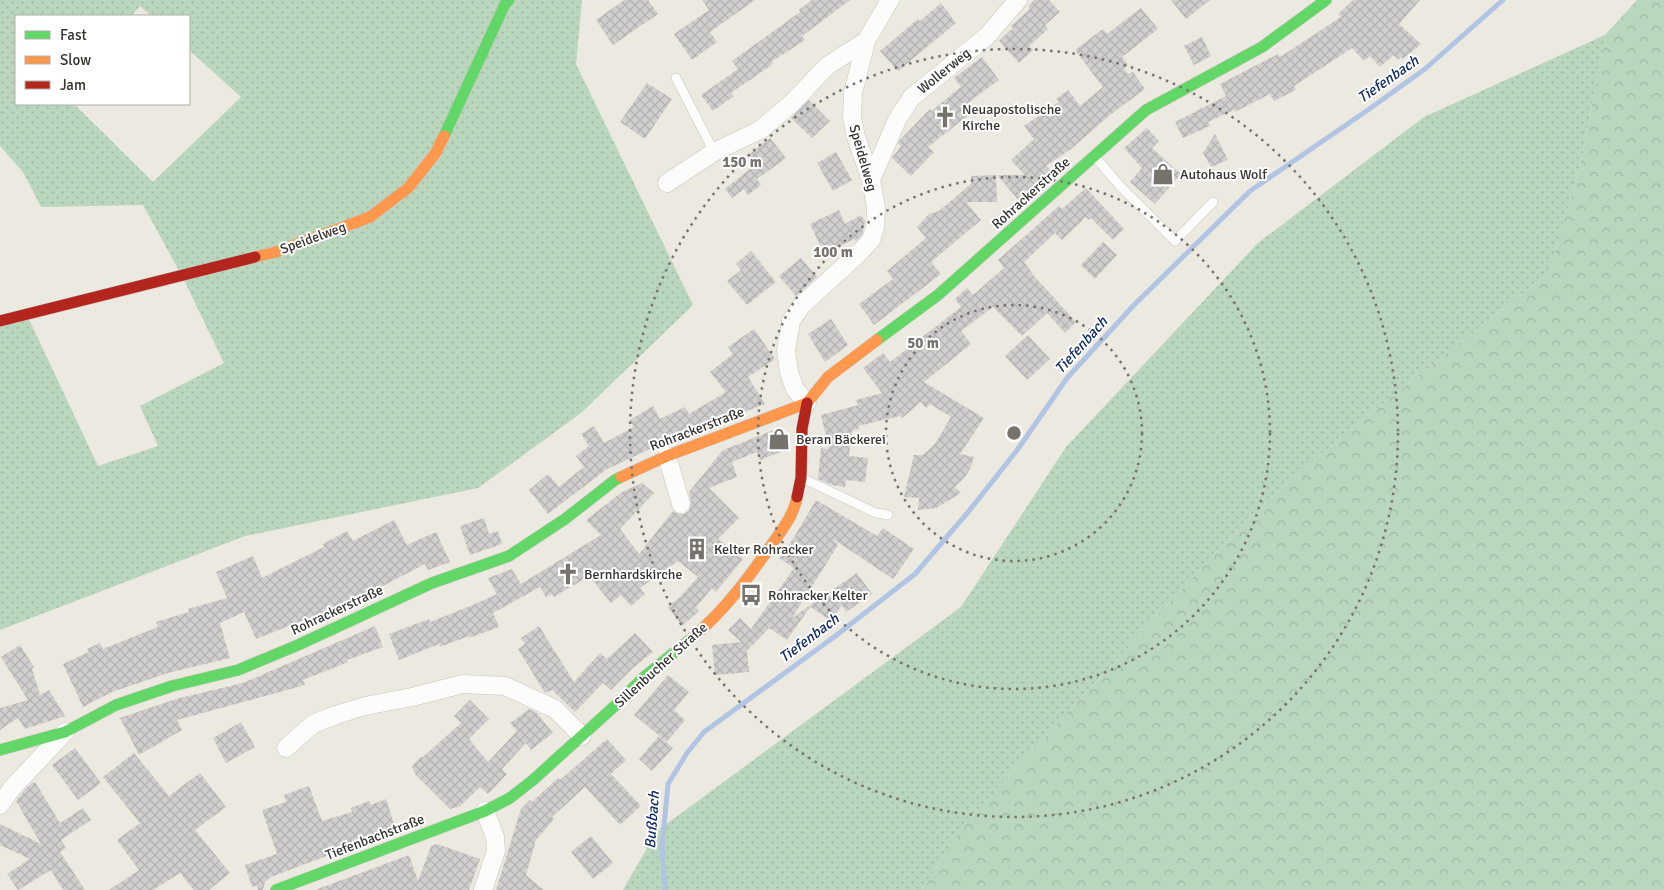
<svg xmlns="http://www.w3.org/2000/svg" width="1664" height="890" font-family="Signika,sans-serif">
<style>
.grass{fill:url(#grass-dots);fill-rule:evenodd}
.forest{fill:url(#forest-crowns)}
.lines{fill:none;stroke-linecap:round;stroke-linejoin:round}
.stream{stroke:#b2c4e4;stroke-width:5}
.building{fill:url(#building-cross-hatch)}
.lane-casing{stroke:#c8c5bf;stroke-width:10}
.street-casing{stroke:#c8c5bf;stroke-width:19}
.fast-casing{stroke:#c8c5bf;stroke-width:12}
.slow-casing{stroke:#c8c5bf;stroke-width:12}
.jam-casing{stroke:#c8c5bf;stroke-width:12}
.lane{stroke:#fcfcfa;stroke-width:9}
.street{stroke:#fcfcfa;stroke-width:18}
.fast{stroke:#63d668;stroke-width:11}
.slow{stroke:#ff974d;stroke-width:11}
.jam{stroke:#b3261e;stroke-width:11}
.ring{fill:none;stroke:#76736d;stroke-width:2.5;stroke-dasharray:2.5 5}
.labels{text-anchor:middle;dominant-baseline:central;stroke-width:4;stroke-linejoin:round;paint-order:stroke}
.street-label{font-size:14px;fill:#36332e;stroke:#fff}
.poi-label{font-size:14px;fill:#36332e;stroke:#fff;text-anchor:start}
.water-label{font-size:15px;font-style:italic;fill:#102c66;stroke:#fff}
.centre{fill:#76736d;stroke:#fff;stroke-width:2.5}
.ring-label{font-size:15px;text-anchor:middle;font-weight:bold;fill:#76736d;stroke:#fff;stroke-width:4;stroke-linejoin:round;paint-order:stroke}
</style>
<defs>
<pattern id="grass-dots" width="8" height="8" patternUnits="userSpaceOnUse" patternTransform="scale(1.25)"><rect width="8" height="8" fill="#bad6bd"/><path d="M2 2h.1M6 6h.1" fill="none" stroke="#a0b8a3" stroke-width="1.8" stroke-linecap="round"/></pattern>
<pattern id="forest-crowns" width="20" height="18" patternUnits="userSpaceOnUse" patternTransform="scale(1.25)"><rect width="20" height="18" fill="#bad6bd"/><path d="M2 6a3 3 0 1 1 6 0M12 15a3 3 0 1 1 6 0" fill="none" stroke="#a0b8a3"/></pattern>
<pattern id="building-cross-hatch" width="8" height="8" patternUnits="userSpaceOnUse" patternTransform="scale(1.25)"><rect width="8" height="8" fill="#d1cfcd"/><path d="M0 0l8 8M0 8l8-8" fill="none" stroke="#b4b2b0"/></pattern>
</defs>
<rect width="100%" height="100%" fill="#ece9e1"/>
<!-- grass -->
<path class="grass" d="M0 0H582L576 64 693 305 581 413 478 488 245 536 0 630V322L27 315 98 466 158 446 140 406 224 363 183 278 143 205 41 207 23 172 0 146ZM140 6 151 16H189V50L241 97 153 182 74 104H16V16H131Z
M1605 35 1582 158 1549 273 1347 432 1244 522 961 828 922 890H623L657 831 961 607 1066 447 1258 243 1424 117Z"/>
<!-- forest -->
<path class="forest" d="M1637 0H1664V890H922L961 828 1244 522 1347 432 1549 273 1582 158 1605 35Z"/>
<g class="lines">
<!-- stream -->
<path class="stream" d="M665 890 662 847 668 784 687 753 704 732 834 637 915 574 969 511 1018 449 1067 378 1134 305 1250 191 1365 112 1425 69 1503 0"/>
</g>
<!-- building -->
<path class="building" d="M624 0H648L658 14 613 45 596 20Z
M702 0H755L710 32 717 42 692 60 674 34 709 10Z
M812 0H850L802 36 805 40 771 62 773 64 731 93 734 96 713 111 701 95 738 69 732 61 800 12 799 10Z
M1034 0H1049L1060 12 1045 25 1048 29 1029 46 1033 50 1019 63 999 41 1013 28 1011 26 1030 9 1028 6Z
M1171 0H1210L1186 19Z
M1353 0H1420L1399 24 1421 44 1403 59 1401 57 1398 60 1394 55 1380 67 1370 56 1364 61 1352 48 1294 86 1296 90 1274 101 1270 94 1235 112 1234 110 1208 122 1210 126 1183 138 1175 122 1226 96 1220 84 1278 54 1280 57 1341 17 1338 14Z
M941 3 956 23 898 71 880 51 918 19 920 21Z
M1141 8 1158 29 1122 57 1128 65 1124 69 1128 74 1133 72 1145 89 1110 115 1071 149 1046 166 1050 170 1034 185 1038 188 1021 203 997 175H1025L1011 160 1034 139 1024 126 1059 102 1056 99 1068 90 1080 106 1103 87 1075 50 1103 29 1107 34Z
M1202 37 1211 56 1194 65 1184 46Z
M982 57 999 80 965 105 971 113 928 147 934 152 911 176 892 158 901 146 898 144 899 141 930 109 931 111 961 87 954 78Z
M647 83 672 99 645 139 620 122Z
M809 100 830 121 812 138 791 118Z
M1147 128 1159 141 1152 148 1181 174 1155 204 1130 182 1142 168 1124 148Z
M1215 134 1228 160 1211 167 1203 153Z
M770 138 786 158 757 179 761 185 748 195 744 189 732 198 725 189 756 164 748 155Z
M836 152 852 180 833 191 817 163Z
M996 175 997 202H966L981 220 931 262 941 274 874 325 859 304 893 279 887 271 926 238 917 227 929 214 939 211 971 184V176Z
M1086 188 1124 229 1113 240 1091 218 1088 220 1086 217 1062 240 1055 233 1024 262 1034 276 1076 322 1065 333 1047 313 1022 336 993 307 961 331 971 344 924 382 984 418 960 454 974 457 971 467 965 477 955 487 961 493 936 508 918 510 919 498 904 497 914 455H923L935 444 951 417 930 404 926 408 921 402 902 418 900 416 858 426 859 429 852 431 849 456 868 458 865 482 846 480 845 487 832 485 818 479 821 448 829 449 821 415 858 405 856 400 882 393 863 368 883 353 890 362 961 307 955 299 967 288 973 295 1004 268 998 260 1059 206 1062 209Z
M839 210 845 224 861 215 865 221 862 235 856 241 854 239 824 254 810 224Z
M1103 242 1117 255 1095 279 1081 265Z
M751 251 776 282 747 305 727 281 741 270 736 264Z
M801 258 817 277 796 296 779 276Z
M831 319 848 345 825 362 808 334Z
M754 329 775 359 748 377 765 404 679 437 677 432 648 450 607 469 548 514 529 490 548 474 559 487 584 467 576 456 589 446 581 434 594 426 604 443 634 427 630 420 653 406 660 419 685 407 689 414 726 392 710 372 733 354 728 347Z
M1028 335 1050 359 1027 380 1005 356Z
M779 428 788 449 760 460 757 452 732 462 737 477 709 488 739 518 718 539 743 559 716 592 712 588 696 607 699 611 682 626 668 607 681 596 698 577 678 561 640 588 645 594 631 606 621 595 611 603 589 576 554 597 552 594 546 597 540 587 493 613 499 627 469 638V636L440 647 439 644 399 660 389 634 429 619 430 622 473 605 497 594 488 578 512 569 521 584 601 535 586 520 622 492 642 483 654 493 620 529 639 554 673 511 679 514H684L689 511 691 502 689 492 723 450Z
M816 500 877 536 883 528 914 549 893 579 833 539 838 545 792 618 809 606 810 607 787 640 769 628 747 651 749 672 715 675 712 645 741 642 728 630 740 618 751 629 776 594 794 568 779 558 793 539Z
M484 518 489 534 498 531 502 544 470 555 460 526Z
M394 520 407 545 436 532 450 562 428 570 425 564 379 588 381 592 307 626 304 620 256 639 244 612 220 623 230 658 168 673 112 692 83 707 63 664 89 652 87 649 100 643 103 649 158 627 156 622 189 612 188 609 227 598 216 572 253 556 262 578 324 547 323 544 347 531 353 541Z
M857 573 872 594 846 612 842 605 831 621 809 606Z
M375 626 383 647 347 660 348 662 303 680 305 685 177 720 182 730 139 755 120 718 176 699 243 683Z
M539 626 574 682 600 653 607 659 635 633 653 652 633 668 611 690 603 683 575 712 552 690 545 693 518 649 525 644 521 638Z
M20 645 34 667 32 669 40 695 49 690 65 716 25 729 18 718 0 730V708L28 700 1 657Z
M668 675 689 692 674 710 685 720 667 742 634 715Z
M470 700 489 719 469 739 488 762 517 731 510 723 529 709 536 712 553 733 531 750 526 743 502 769 507 774 488 794 480 787 460 806 450 809 415 774 412 766 421 757H423L461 723 454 716Z
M241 722 255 747 226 763 213 738Z
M659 736 673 748 652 771 639 759Z
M607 739 626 760 611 774 641 806 620 825 585 787 552 817 554 819 536 840 526 875 544 890H496L521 809 530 800 532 802 558 778 560 780Z
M75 748 101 783 78 800 52 765Z
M134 753 169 796 200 773 226 807 195 830 230 873 209 890H194L180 873 153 890H109L139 870 117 840 140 823 103 777Z
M35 782 60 823 83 808 91 820 61 840 66 848 60 852 85 890H63L51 870 18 890 7 874 30 859 0 845V824L41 844 16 801 28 786Z
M309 786 322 821 352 812 351 808 369 801 371 805 386 799 396 830 336 851 337 852 271 877 265 882 263 890H258L257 885 252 887 245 865 277 854 262 810 286 802 284 795Z
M591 836 613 863 593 879 571 852Z
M437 844 480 859 469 890H315L409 855 418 881 431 846Z"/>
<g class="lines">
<!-- lane casing -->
<g class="lane-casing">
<path id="lane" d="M676 78 714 152
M1095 157 1121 187 1175 241 1213 202
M802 478 876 513 888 515"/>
</g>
<!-- street casing -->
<g class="street-casing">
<path id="street" d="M871 180 897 120 911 98 987 36 1018 0
M667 183 714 152 760 130 792 103 827 66 866 41
M807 403 795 389 789 372 786 350 791 321 802 305 860 252 871 240 875 227 876 208 871 180 856 137 852 117 853 93 866 41 890 0
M667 456 681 504
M286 748 313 724 336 715 365 706 412 697 463 684 505 686 555 709 582 736
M0 805 12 788 65 732
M483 890 496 851 495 837 485 811"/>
</g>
<!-- fast casing -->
<g class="fast-casing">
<path id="fast" d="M444 136 505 4 509 0
M877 340 938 295 1146 110 1262 47 1326 0
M0 750 65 732 116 705 172 686 238 670 298 645 432 583 509 556 565 519 615 480 621 477
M276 890 485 811 510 798 533 780 618 703 643 678 692 638"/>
</g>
<!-- slow casing -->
<g class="slow-casing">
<path id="slow" d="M255 257 276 252 370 217 408 188 435 154 444 136
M621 477 667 456 807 403 828 377 877 340
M692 638C724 611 746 581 770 547 780 532 794 516 797 497"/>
</g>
<!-- jam casing -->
<g class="jam-casing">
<path id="jam" d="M0 321 255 257
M797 497 801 478 802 429 807 403"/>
</g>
<!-- lane -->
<use href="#lane" class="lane"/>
<!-- street -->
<use href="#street" class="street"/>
<!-- fast -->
<use href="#fast" class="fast"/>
<!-- slow -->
<use href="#slow" class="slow"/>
<!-- jam -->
<use href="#jam" class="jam"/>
</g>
<!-- distance rings -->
<g class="ring">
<circle cx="1014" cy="433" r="128"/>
<circle cx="1014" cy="433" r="256"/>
<circle cx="1014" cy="433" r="384"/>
</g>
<!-- icons -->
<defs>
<g id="church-bare" transform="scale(1.725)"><path d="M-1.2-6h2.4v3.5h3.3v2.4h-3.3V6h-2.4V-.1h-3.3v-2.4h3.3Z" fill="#76736d" stroke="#fff" stroke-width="2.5" paint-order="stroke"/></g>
<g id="shop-bare" transform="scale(1.725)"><path d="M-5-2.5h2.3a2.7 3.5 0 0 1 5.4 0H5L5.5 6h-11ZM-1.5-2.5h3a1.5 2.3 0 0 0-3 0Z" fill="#76736d" stroke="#fff" stroke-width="2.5" paint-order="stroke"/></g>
<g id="building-bare" transform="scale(1.725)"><path d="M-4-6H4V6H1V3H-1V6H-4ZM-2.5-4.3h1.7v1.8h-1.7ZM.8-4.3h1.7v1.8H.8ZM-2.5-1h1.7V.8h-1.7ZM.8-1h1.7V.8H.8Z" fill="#76736d" stroke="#fff" stroke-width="2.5" paint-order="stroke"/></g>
<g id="bus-bare" transform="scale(1.725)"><path d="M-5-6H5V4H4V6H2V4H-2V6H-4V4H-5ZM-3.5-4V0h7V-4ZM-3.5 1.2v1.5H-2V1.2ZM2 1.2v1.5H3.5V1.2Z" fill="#76736d" stroke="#fff" stroke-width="2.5" paint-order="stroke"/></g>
</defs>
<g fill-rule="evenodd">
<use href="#church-bare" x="945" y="117"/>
<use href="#shop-bare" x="1163" y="174"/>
<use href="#shop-bare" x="779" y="439"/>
<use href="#building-bare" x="697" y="549"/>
<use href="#church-bare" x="568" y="574"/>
<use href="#bus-bare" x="751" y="595"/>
</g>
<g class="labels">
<!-- street labels -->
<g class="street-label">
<text transform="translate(944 71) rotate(-39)">Wollerweg</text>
<text transform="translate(863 158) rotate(74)">Speidelweg</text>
<text transform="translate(1031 193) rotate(-42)">Rohrackerstraße</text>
<text transform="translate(313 238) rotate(-20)">Speidelweg</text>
<text transform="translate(697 429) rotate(-21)">Rohrackerstraße</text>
<text transform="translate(337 610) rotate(-25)">Rohrackerstraße</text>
<text transform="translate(661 665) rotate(-42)">Sillenbucher Straße</text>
<text transform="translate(375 837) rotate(-21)">Tiefenbachstraße</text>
</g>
<!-- poi labels -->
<g class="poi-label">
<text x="962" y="109">Neuapostolische<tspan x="962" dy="16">Kirche</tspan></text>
<text x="1180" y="174">Autohaus Wolf</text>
<text x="796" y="439">Beran Bäckerei</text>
<text x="714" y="549">Kelter Rohracker</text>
<text x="584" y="574">Bernhardskirche</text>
<text x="768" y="595">Rohracker Kelter</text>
</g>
<!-- water labels -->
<g class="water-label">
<text transform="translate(1388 79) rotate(-35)">Tiefenbach</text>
<text transform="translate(1081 345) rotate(-48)">Tiefenbach</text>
<text transform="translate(809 638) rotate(-37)">Tiefenbach</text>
<text transform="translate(652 820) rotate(-86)">Bußbach</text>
</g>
</g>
<circle cx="1014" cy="433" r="8" class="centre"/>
<g class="ring-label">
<text x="742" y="167">150 m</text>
<text x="833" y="257">100 m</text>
<text x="923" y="348">50 m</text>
</g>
<!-- legend -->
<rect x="15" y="15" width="175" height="90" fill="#ffffff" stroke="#afadab"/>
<rect x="25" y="31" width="25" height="8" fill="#63d668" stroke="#afadab"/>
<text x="60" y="40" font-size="15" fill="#36332e">Fast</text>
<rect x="25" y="56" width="25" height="8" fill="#ff974d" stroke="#afadab"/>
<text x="60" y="65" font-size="15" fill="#36332e">Slow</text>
<rect x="25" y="81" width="25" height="8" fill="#b3261e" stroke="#afadab"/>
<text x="60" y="90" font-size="15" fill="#36332e">Jam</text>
</svg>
